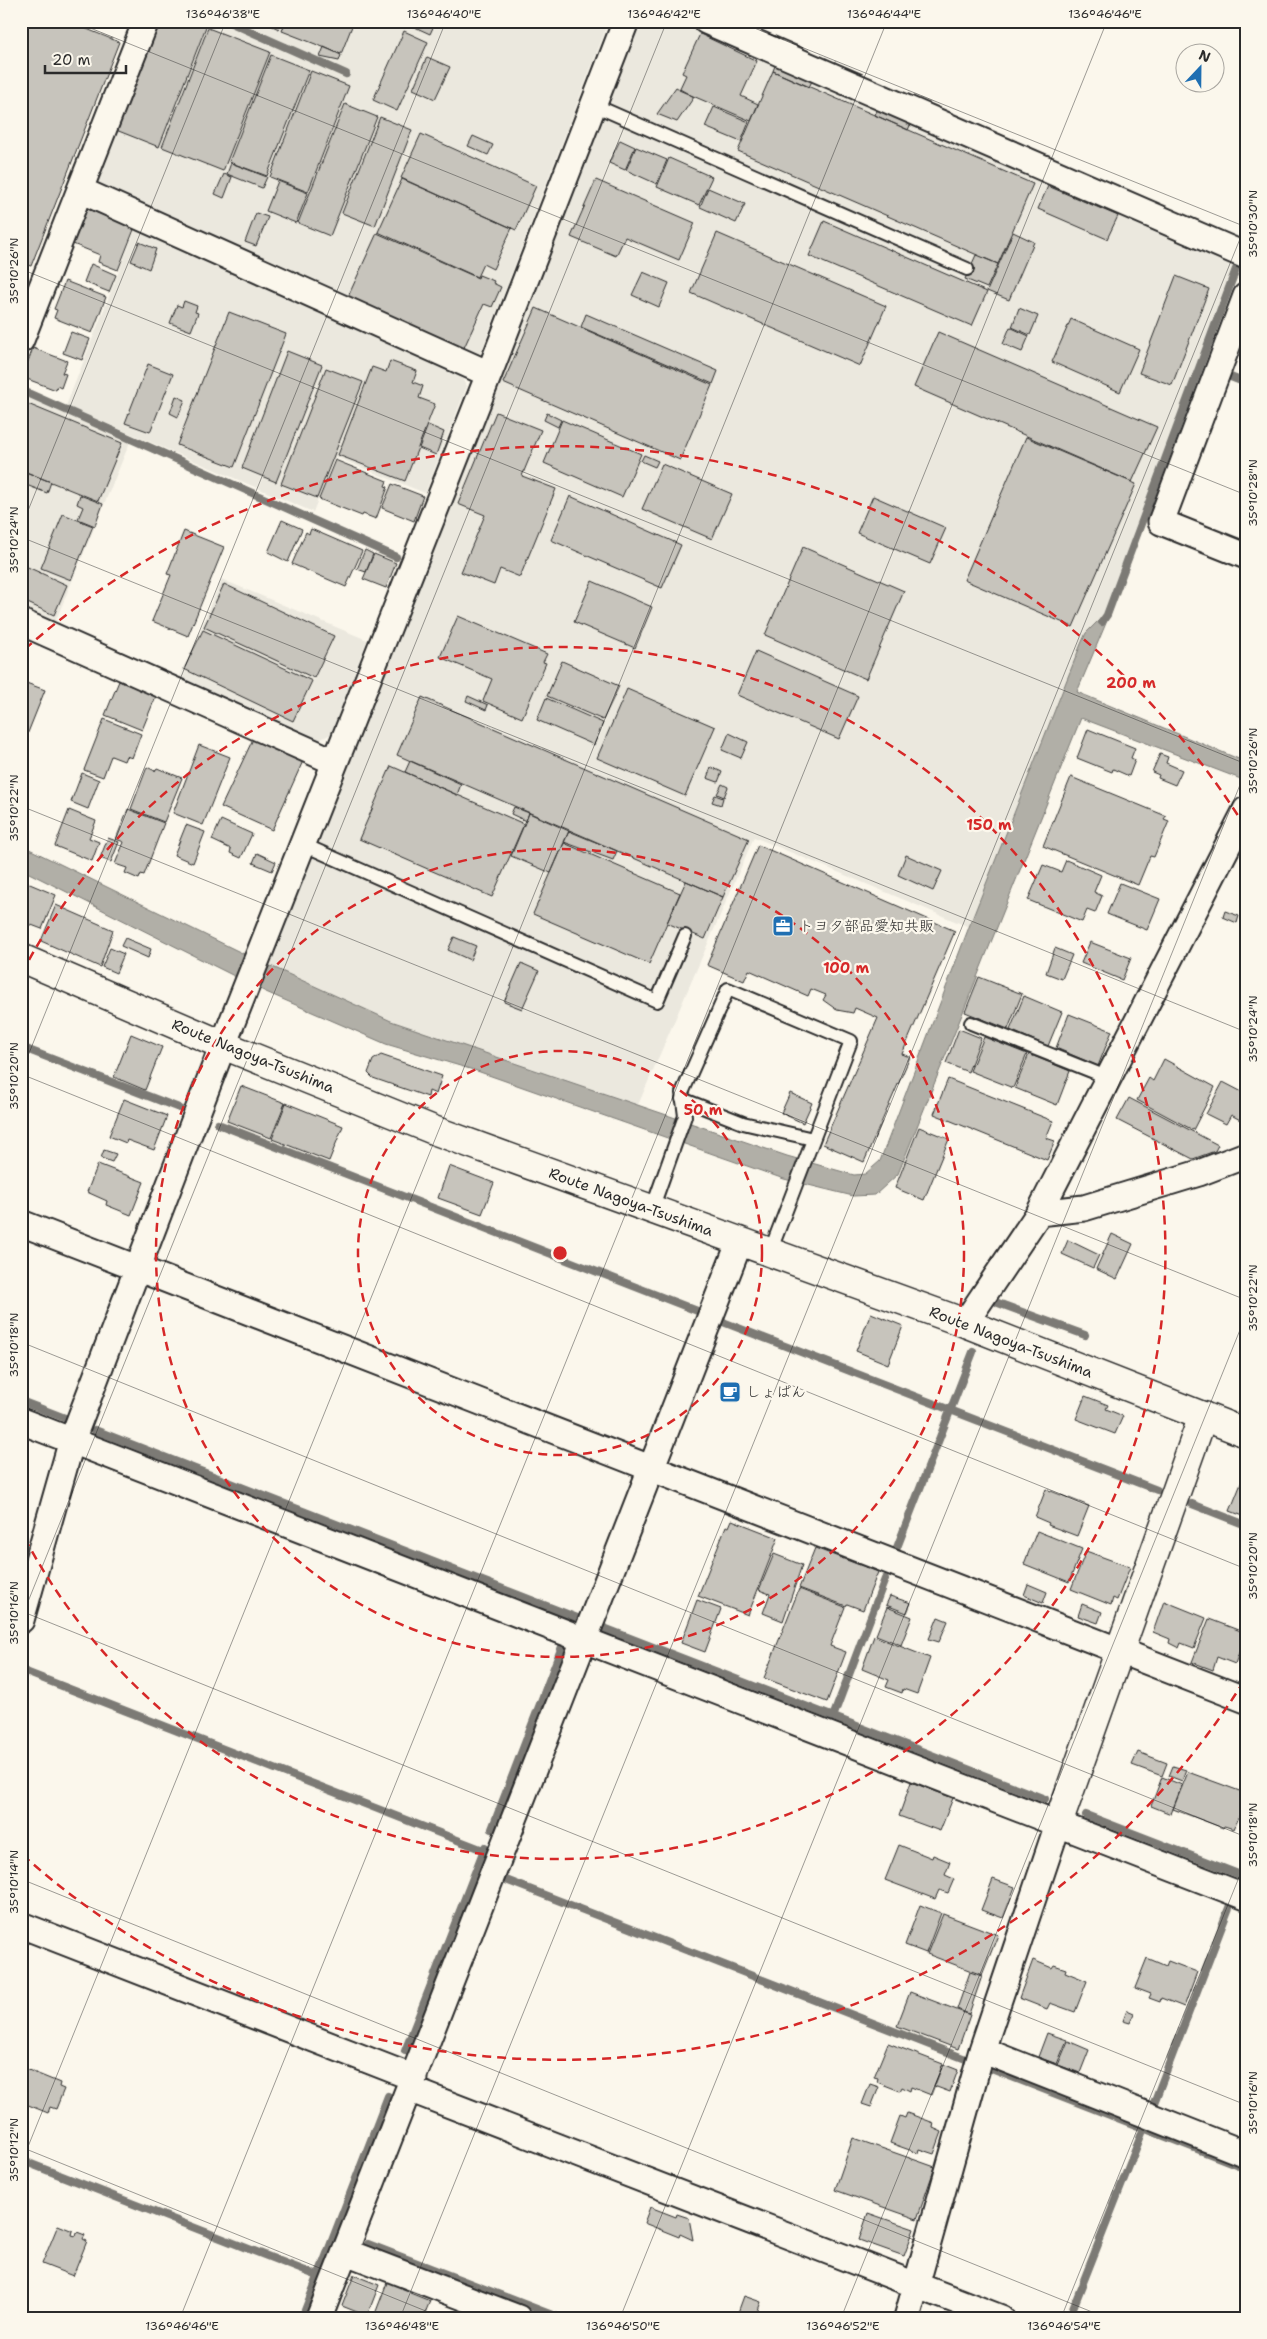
<svg xmlns="http://www.w3.org/2000/svg" width="1267" height="2339" font-family="'Shantell Sans','Klee One',sans-serif">
<style>
.built{fill:#ebe8de}
.water{fill:#b1afa7;stroke:#7b7a75}
.lines{fill:none;stroke-linecap:round;stroke-linejoin:round}
.stream{stroke:#7b7a75;stroke-width:8}
.building{fill:#c7c4bc;stroke:#2b2b2b}
.lane-casing{stroke:#2b2b2b;stroke-width:16}
.street-casing{stroke:#2b2b2b;stroke-width:29}
.secondary-casing{stroke:#2b2b2b;stroke-width:31}
.primary-casing{stroke:#2b2b2b;stroke-width:31}
.lane{stroke:#fbf7ec;stroke-width:12}
.street{stroke:#fbf7ec;stroke-width:25}
.secondary{stroke:#fbf7ec;stroke-width:28}
.primary{stroke:#fbf7ec;stroke-width:28}
.ticks{fill:none;stroke:#2b2b2b;stroke-width:1;stroke-opacity:0.45}
.ring{fill:none;stroke:#d62828;stroke-width:2.5;stroke-dasharray:9 6}
.labels{text-anchor:middle;dominant-baseline:central;stroke-width:4.5;stroke-linejoin:round;paint-order:stroke}
.poi-label{font-size:15px;fill:#2b2b2b;stroke:#fbf7ec;text-anchor:start}
.street-label{font-size:15px;fill:#2b2b2b;stroke:#fbf7ec}
.centre{fill:#d62828;stroke:#fbf7ec;stroke-width:2.5}
.ring-label{font-size:15px;text-anchor:middle;font-weight:bold;fill:#d62828;stroke:#fbf7ec;stroke-width:4.5;stroke-linejoin:round;paint-order:stroke}
.neatline{fill:none;stroke:#2b2b2b;stroke-width:2}
.ticks-label{font-size:12px;text-anchor:middle;fill:#2b2b2b}
</style>
<rect width="100%" height="100%" fill="#fbf7ec"/>
<filter id="ink" filterUnits="userSpaceOnUse"><feTurbulence type="fractalNoise" baseFrequency=".02" numOctaves="2"/><feDisplacementMap in="SourceGraphic" scale="10" xChannelSelector="R" yChannelSelector="G"/><feConvolveMatrix kernelMatrix="1 2 1 2 8 2 1 2 1" color-interpolation-filters="sRGB"/></filter>
<g filter="url(#ink)">
<!-- built -->
<path class="built" d="M158 21H609L478 360 101 189 96 178Z
M641 21H682L1234 262 1105 614 1086 633 1081 644 969 927 754 837 638 1105 391 1021 270 966Z
M136 228 457 371 467 386 425 493 335 457 313 512 66 406Z
M21 393 130 442 55 622 21 606Z
M221 579 367 640 331 734 319 740 180 677Z"/>
<!-- water -->
<path class="water" d="M1105 614 1109 616 1077 692 1246 762V781L1081 718 898 1174 875 1195 853 1196 784 1179 477 1071 386 1044 266 992 21 869V845L242 953 391 1021 787 1156 854 1175 865 1174 880 1161 969 927 1081 644 1086 633Z"/>
<g class="lines">
<!-- stream -->
<path class="stream" d="M227 21 346 74
M1228 376 1246 383
M21 390 396 557
M1102 622 1107 615 1236 269
M21 1047 179 1108
M218 1124 700 1312
M998 1303 1085 1335
M723 1322 1157 1490
M21 1401 65 1418
M95 1430 580 1619
M1192 1504 1246 1525
M896 1550 973 1352
M599 1626 1045 1799
M26 1672 483 1850
M833 1717 885 1579
M1086 1815 1246 1877
M492 1829 563 1644
M506 1880 963 2058
M405 2051 485 1847
M994 2070 1246 2168
M1152 2108 1232 1900
M21 2160 318 2276
M368 2244 560 2318
M302 2318 388 2096
M1069 2318 1144 2128"/>
</g>
<!-- building -->
<path class="building" d="M21 21H67L119 42 31 266 21 263Z
M159 21H200L207 24 159 147 116 130Z
M261 21H282L279 29Z
M286 21H354L341 54 282 31Z
M407 21H436L430 34 406 23Z
M208 28 270 52 223 171 162 147Z
M404 31 428 42 397 111 373 100Z
M700 34 757 61 741 96 758 104 751 121 679 90 686 75 682 73Z
M324 47 341 55 339 61 320 57Z
M271 55 309 70 267 176 229 162Z
M427 57 450 67 435 99 413 89Z
M776 63 813 79 809 87 773 71Z
M311 71 349 86 308 192 270 177Z
M773 71 1033 184 998 264 738 151Z
M676 87 694 97 677 122 657 114Z
M345 104 377 117 330 236 298 223Z
M714 107 749 122 741 142 705 127Z
M878 107 912 121 908 130 875 115Z
M380 117 412 130 375 226 342 213Z
M421 134 536 186 516 230 401 178Z
M473 136 493 145 488 155 468 146Z
M620 140 635 147 625 170 609 163Z
M636 147 667 160 657 184 626 170Z
M669 158 712 177 699 205 657 187Z
M231 163 267 177 262 188 227 174Z
M224 174 232 177 224 198 215 194Z
M402 179 512 228 493 269 483 264 477 277 378 232Z
M596 180 695 223 679 260 625 237 616 256 571 237Z
M278 181 308 193 296 223 266 211Z
M1048 186 1118 216 1107 239 1038 209Z
M708 188 745 204 736 223 700 207Z
M87 209 135 227 118 270 98 262 100 255 73 244Z
M256 213 268 217 256 246 245 242Z
M824 221 987 292 972 326 809 256Z
M1013 232 1034 242 1009 300 987 291Z
M377 233 478 278 479 275 494 281 493 283 501 287 492 307 484 304 462 352 347 299Z
M717 233 886 306 860 366 691 293Z
M139 242 156 249 149 269 131 261Z
M976 255 998 264 987 288 965 279Z
M91 264 116 275 109 292 84 282Z
M21 266 28 269 21 287Z
M643 272 669 283 659 307 632 295Z
M1176 276 1209 289 1172 385 1139 373Z
M65 281 106 297 92 333 54 318 57 310 54 309Z
M184 301 197 306 195 312 198 313 191 331 170 323 177 305 182 307Z
M536 308 712 385 680 460 503 383Z
M1019 308 1038 316 1030 335 1012 327Z
M229 312 286 334 234 467 177 445Z
M586 314 718 371 713 384 581 327Z
M1071 319 1139 349 1120 392 1052 362Z
M1010 327 1029 336 1022 352 1003 344Z
M71 332 90 339 82 360 63 353Z
M938 332 1157 427 1132 482 914 387Z
M33 348 67 361 62 373 66 374 61 388 57 386 56 390 22 377Z
M287 351 322 365 276 482 242 468Z
M390 361 417 371 413 382 423 386 419 398 435 404 405 481 338 455 372 367 386 372Z
M148 364 173 374 150 432 125 423Z
M326 368 363 382 317 498 281 484Z
M176 396 185 400 178 417 170 413Z
M23 402 122 443 98 501 21 470Z
M496 412 541 430 522 476 556 489 520 577 500 569 494 585 461 572 485 515 458 504Z
M547 413 561 420 558 427 544 420Z
M562 420 641 454 622 497 544 463Z
M428 425 444 432 436 455 419 448Z
M1026 437 1136 484 1073 627 964 580Z
M644 455 658 461 655 467 641 461Z
M335 460 387 481 385 486 388 487 376 519 363 514 362 516 319 499Z
M662 464 732 494 712 539 642 509Z
M21 470 51 482 47 493 21 483Z
M392 484 423 496 414 521 382 508Z
M80 495 103 504 95 526 78 519 83 507 77 504Z
M570 496 681 545 662 588 551 540Z
M873 496 946 528 930 564 857 533Z
M63 514 93 526 71 580 41 568Z
M282 520 302 529 288 562 268 552Z
M311 529 362 551 346 587 292 564 306 532 309 534Z
M184 531 224 547 188 636 152 621 171 575 167 574Z
M803 547 904 591 866 679 765 635Z
M365 550 373 554 366 572 357 569Z
M374 554 396 563 386 588 363 579Z
M21 564 67 585 54 615 21 600Z
M592 581 652 607 635 648 574 622Z
M224 584 334 636 314 678 204 627Z
M458 616 547 654 543 662 546 663 522 718 483 701 492 679 440 657Z
M203 630 312 681 293 721 184 669Z
M756 651 858 696 839 739 737 695Z
M562 661 619 686 603 720 547 696Z
M21 681 45 690 21 750Z
M119 681 156 696 142 730 105 715Z
M627 689 715 727 685 796 597 758Z
M468 696 488 705 486 710 466 701Z
M422 697 749 839 723 897 397 755Z
M546 698 603 723 594 745 537 720Z
M104 719 141 734 132 758 126 756 124 761 111 756 103 777 84 770Z
M1088 729 1135 748 1131 758 1135 760 1129 776 1113 769 1112 772 1077 758Z
M729 733 748 742 741 758 722 750Z
M253 739 303 761 272 830 221 807Z
M199 745 230 757 203 825 173 813Z
M1160 754 1168 757 1166 763 1182 770 1175 785 1158 778 1159 775 1152 772Z
M410 761 461 784 457 795 405 772Z
M391 766 524 824 492 897 359 839Z
M147 767 155 771 157 768 182 778 164 822 131 809Z
M711 767 722 772 718 782 707 778Z
M82 773 99 780 88 809 71 802Z
M1071 777 1166 816 1164 819 1169 821 1154 857 1150 856 1138 885 1043 846Z
M722 784 728 787 724 797 717 794Z
M715 795 723 798 721 805 712 802Z
M514 807 529 813 526 821 511 814Z
M128 809 164 823 144 875 141 874 139 879 125 873 127 868 115 864 124 842 116 839Z
M69 810 96 821 89 838 99 842 92 861 55 846Z
M529 813 569 831 551 873 511 856Z
M221 820 252 834 241 858 230 853 231 849 212 840Z
M186 825 205 832 193 863 174 855Z
M569 831 617 851 613 860 564 842Z
M108 838 119 842 111 862 100 858Z
M564 843 680 893 649 964 533 914Z
M758 845 955 931 902 1054 910 1057 864 1162 823 1144 878 1018 855 1008 853 1013 837 1010 823 1000 826 995 811 989 808 996 749 970 744 981 707 965Z
M257 853 276 862 272 871 253 863Z
M906 855 942 871 933 891 898 875Z
M1066 860 1101 875 1094 892 1102 896 1095 913 1087 910 1082 922 1028 900 1043 865 1061 872Z
M686 881 723 897 705 939 667 923Z
M25 882 56 895 42 929 21 921V891Z
M1120 883 1160 899 1147 930 1107 914Z
M56 905 113 930 100 967 41 941Z
M1225 911 1239 916 1237 923 1223 917Z
M454 937 476 946 470 960 448 950Z
M125 938 151 949 148 958 121 946Z
M1090 942 1131 958 1122 980 1081 963Z
M110 948 124 954 116 973 102 967Z
M1055 948 1072 955 1062 979 1046 973Z
M521 963 539 971 522 1009 504 1002Z
M979 977 1022 994 1008 1029 965 1012Z
M1024 996 1062 1012 1048 1046 1010 1030Z
M1069 1014 1112 1031 1098 1066 1056 1048Z
M959 1029 981 1038 968 1072 946 1063Z
M131 1034 162 1047 145 1090 114 1077Z
M984 1037 1027 1054 1013 1088 970 1071Z
M1029 1054 1070 1071 1057 1105 1015 1088Z
M381 1055 442 1076 436 1094 429 1091 428 1097 373 1078 368 1073 373 1060Z
M1164 1059 1215 1087 1193 1130 1137 1100 1149 1078 1153 1081Z
M948 1079 1053 1121 1046 1138 1055 1141 1047 1160 934 1114Z
M1223 1082 1246 1094V1123L1231 1115 1226 1124 1206 1114Z
M241 1086 285 1103 271 1138 227 1121Z
M790 1093 812 1103 803 1123 781 1113Z
M1129 1098 1218 1145 1215 1151 1193 1159 1117 1120Z
M124 1099 167 1116 154 1150 127 1140 126 1143 109 1136Z
M286 1103 343 1126 329 1161 272 1139Z
M919 1127 949 1139 924 1200 895 1188Z
M104 1150 116 1154 112 1162 101 1158Z
M98 1164 144 1182 131 1215 106 1205 107 1201 87 1192Z
M449 1166 494 1183 482 1214 438 1198Z
M1112 1234 1133 1244 1117 1279 1096 1269Z
M1068 1240 1099 1255 1093 1268 1062 1254Z
M871 1313 903 1326 888 1364 856 1351Z
M1085 1396 1108 1405 1106 1409 1123 1416 1115 1434 1076 1419Z
M1246 1471V1517L1230 1511Z
M1046 1489 1089 1506 1077 1536 1048 1525 1049 1523 1035 1517Z
M732 1520 778 1538 748 1615 698 1596 726 1526 729 1527Z
M1037 1531 1082 1549 1069 1582 1024 1564Z
M815 1548 878 1572 863 1610 847 1604 846 1606 799 1588Z
M1086 1551 1130 1567 1117 1600 1113 1598 1111 1605 1071 1589Z
M774 1554 802 1565 783 1621 763 1613 770 1594 759 1590Z
M1028 1584 1047 1592 1043 1603 1024 1595Z
M799 1589 845 1607 830 1646 846 1652 827 1702 764 1678Z
M890 1596 911 1603 907 1613 886 1605Z
M697 1600 721 1609 705 1652 681 1643Z
M1164 1601 1206 1618 1194 1648 1181 1643 1179 1648 1169 1643 1170 1639 1153 1632Z
M1082 1604 1102 1612 1098 1623 1078 1616Z
M887 1607 912 1617 901 1645 876 1635Z
M938 1617 948 1621 939 1642 929 1639Z
M1209 1619 1246 1633 1235 1664 1217 1657 1213 1670 1192 1662Z
M874 1636 930 1658 917 1694 903 1689 902 1693 886 1687 889 1680 862 1669Z
M1138 1752 1167 1763 1162 1776 1132 1765Z
M1173 1766 1186 1770 1182 1781 1169 1776Z
M1188 1772 1245 1793 1243 1798 1246 1800 1234 1829 1224 1826 1223 1828 1173 1809Z
M1162 1777 1182 1785 1171 1814 1151 1806Z
M911 1782 953 1798 940 1831 899 1816Z
M899 1845 932 1858 933 1855 950 1862 945 1875 954 1879 948 1893 939 1890 935 1899 885 1880Z
M993 1879 1015 1887 1003 1918 981 1910Z
M920 1905 941 1913 926 1953 905 1945Z
M943 1914 998 1935 982 1975 927 1954Z
M1147 1958 1166 1966 1168 1961 1197 1972 1184 2007 1161 1998 1160 2002 1149 1998 1151 1994 1135 1988Z
M1033 1960 1052 1968 1054 1965 1066 1969 1065 1972 1087 1981 1075 2012 1050 2003 1047 2009 1019 1998Z
M970 1972 982 1976 969 2014 957 2009Z
M910 1992 970 2015 958 2049 897 2026Z
M1127 2010 1134 2013 1130 2023 1123 2021Z
M1047 2033 1067 2040 1057 2064 1038 2057Z
M1068 2041 1089 2050 1080 2073 1058 2065Z
M888 2043 943 2064 931 2095 911 2087 910 2091 902 2087 900 2091 877 2082 878 2078 874 2077Z
M943 2064 958 2070 950 2092 934 2086Z
M21 2067 60 2083 59 2087 64 2089 56 2109 50 2107 48 2113 21 2102Z
M870 2084 879 2087 871 2107 862 2104Z
M907 2113 934 2123 933 2128 942 2132 934 2154 919 2149 918 2153 890 2143 900 2116 905 2118Z
M853 2138 935 2167 917 2219 835 2190Z
M650 2207 676 2217 677 2214 689 2218 693 2240 680 2234 679 2237 644 2223Z
M868 2213 914 2229 904 2256 859 2240Z
M58 2225 73 2231 72 2235 76 2236 77 2232 85 2235 83 2239 87 2241 73 2276 42 2264Z
M354 2275 379 2285 367 2316 342 2306Z
M388 2280 412 2289 410 2293 430 2301 423 2318H382L375 2314Z
M744 2296 761 2302 755 2318H736Z"/>
<g class="lines">
<!-- lane casing -->
<g class="lane-casing">
<path id="lane" d="M594 105 967 269
M302 844 657 1001 685 936
M971 1023 1109 1078
M682 1099 743 1123 813 1139
M652 1209 685 1116 682 1093 728 989 851 1041 770 1252"/>
</g>
<!-- street casing -->
<g class="street-casing">
<path id="street" d="M706 21 1246 256
M80 190 489 374
M1246 296 1161 522 1246 556
M21 340 146 21
M21 622 335 762
M1039 1213 1246 810
M21 1223 1246 1700
M965 1323 1039 1213 1084 1208 1199 1173 1246 1155
M21 1421 1246 1897
M21 1620 72 1440 223 1045 489 374 626 21
M21 1925 414 2078
M982 2050 1246 2154
M409 2089 1001 2318
M346 2252 518 2318
M319 2318 740 1241
M907 2318 982 2050 1058 1824"/>
</g>
<!-- secondary casing -->
<g class="secondary-casing">
<path id="secondary" d="M1058 1824 1203 1416"/>
</g>
<!-- primary casing -->
<g class="primary-casing">
<path id="primary" d="M21 958 223 1045 436 1131 965 1323 1246 1433"/>
</g>
<!-- lane -->
<use href="#lane" class="lane"/>
<!-- street -->
<use href="#street" class="street"/>
<!-- secondary -->
<use href="#secondary" class="secondary"/>
<!-- primary -->
<use href="#primary" class="primary"/>
</g>
</g>
<!-- ticks -->
<path class="ticks" d="M73 21 1246 495M737 21 1246 227M21 269 1246 764M21 528 226 21M21 537 1246 1032M21 806 1246 1300M21 1073 446 21M21 1074 1246 1569M21 1342 1246 1837M21 1611 1246 2105M21 1619 667 21M21 1879 1107 2318M21 2147 443 2318M21 2164 887 21M180 2318 1107 21M400 2318 1246 224M620 2318 1246 770M841 2318 1246 1315M1061 2318 1246 1860"/>
<!-- distance rings -->
<g class="ring">
<circle cx="560" cy="1253" r="202"/>
<circle cx="560" cy="1253" r="404"/>
<path d="M22 973A606 606 0 1 1 22 1533"/>
<path d="M1244 1681A807 807 0 0 1 25 1857M25 649A807 807 0 0 1 1244 825"/>
</g>
<!-- icons -->
<defs>
<g id="office-square" transform="scale(1.125)"><rect x="-9" y="-9" width="18" height="18" rx="4" fill="#1f6fb2" stroke="#fbf7ec"/><path d="M-6-3h4V-5.5h4V-3h4V5H-6ZM-1-4.5V-3h2v-1.5ZM-6 0V1H6V0Z" fill="#fff"/></g>
<g id="cafe-square" transform="scale(1.125)"><rect x="-9" y="-9" width="18" height="18" rx="4" fill="#1f6fb2" stroke="#fbf7ec"/><path d="M-5.5-4.5H6V0H3Q3 3.5 0 3.5H-2.5Q-5.5 3.5-5.5 0ZM3-3.2v2h1.7v-2ZM-6 4.5H4V6H-6Z" fill="#fff"/></g>
</defs>
<g fill-rule="evenodd">
<use href="#office-square" x="783" y="926"/>
<use href="#cafe-square" x="730" y="1392"/>
</g>
<g class="labels">
<!-- poi labels -->
<g class="poi-label">
<text x="799" y="926">トヨタ部品愛知共販</text>
<text x="746" y="1392">しょぱん</text>
</g>
<!-- street labels -->
<g class="street-label">
<text transform="translate(253 1056) rotate(22)">Route Nagoya-Tsushima</text>
<text transform="translate(631 1202) rotate(20)">Route Nagoya-Tsushima</text>
<text transform="translate(1011 1342) rotate(21)">Route Nagoya-Tsushima</text>
</g>
</g>
<circle cx="560" cy="1253" r="8" class="centre"/>
<g class="ring-label">
<text x="1131" y="688">200 m</text>
<text x="989" y="830">150 m</text>
<text x="846" y="973">100 m</text>
<text x="703" y="1115">50 m</text>
</g>
<!-- margin -->
<rect width="1267" height="2339" fill="none" stroke="#fbf7ec" stroke-width="55"/>
<!-- north arrow -->
<g transform="translate(1200 68) rotate(22)"><circle r="24" fill="#fbf7ec" stroke="#a8a59f"/>
<path d="M0-4L9 19L0 12L-9 19Z" fill="#1f6fb2"/>
<text y="-8" font-size="14" font-weight="bold" text-anchor="middle" fill="#2b2b2b">N</text>
</g>
<!-- scale -->
<path d="M45 65v8h81v-8" fill="none" stroke="#2b2b2b" stroke-width="2.5"/>
<text x="52" y="65" font-size="15" fill="#2b2b2b" stroke="#fbf7ec" stroke-width="4" paint-order="stroke">20 m</text>
<rect x="28" y="28" width="1212" height="2284" class="neatline"/>
<g class="ticks-label">
<text x="223" y="18">136°46'38"E</text>
<text x="444" y="18">136°46'40"E</text>
<text x="664" y="18">136°46'42"E</text>
<text x="884" y="18">136°46'44"E</text>
<text x="1105" y="18">136°46'46"E</text>
<text transform="translate(1253 224) rotate(-90)" y="4">35°10'30"N</text>
<text transform="translate(14 271) rotate(-90)" y="4">35°10'26"N</text>
<text transform="translate(1253 493) rotate(-90)" y="4">35°10'28"N</text>
<text transform="translate(14 540) rotate(-90)" y="4">35°10'24"N</text>
<text transform="translate(1253 761) rotate(-90)" y="4">35°10'26"N</text>
<text transform="translate(14 808) rotate(-90)" y="4">35°10'22"N</text>
<text transform="translate(1253 1029) rotate(-90)" y="4">35°10'24"N</text>
<text transform="translate(14 1076) rotate(-90)" y="4">35°10'20"N</text>
<text transform="translate(1253 1298) rotate(-90)" y="4">35°10'22"N</text>
<text transform="translate(14 1345) rotate(-90)" y="4">35°10'18"N</text>
<text transform="translate(1253 1566) rotate(-90)" y="4">35°10'20"N</text>
<text transform="translate(14 1613) rotate(-90)" y="4">35°10'16"N</text>
<text transform="translate(1253 1835) rotate(-90)" y="4">35°10'18"N</text>
<text transform="translate(14 1882) rotate(-90)" y="4">35°10'14"N</text>
<text transform="translate(1253 2103) rotate(-90)" y="4">35°10'16"N</text>
<text transform="translate(14 2150) rotate(-90)" y="4">35°10'12"N</text>
<text x="182" y="2330">136°46'46"E</text>
<text x="402" y="2330">136°46'48"E</text>
<text x="623" y="2330">136°46'50"E</text>
<text x="843" y="2330">136°46'52"E</text>
<text x="1064" y="2330">136°46'54"E</text>
</g>
</svg>
